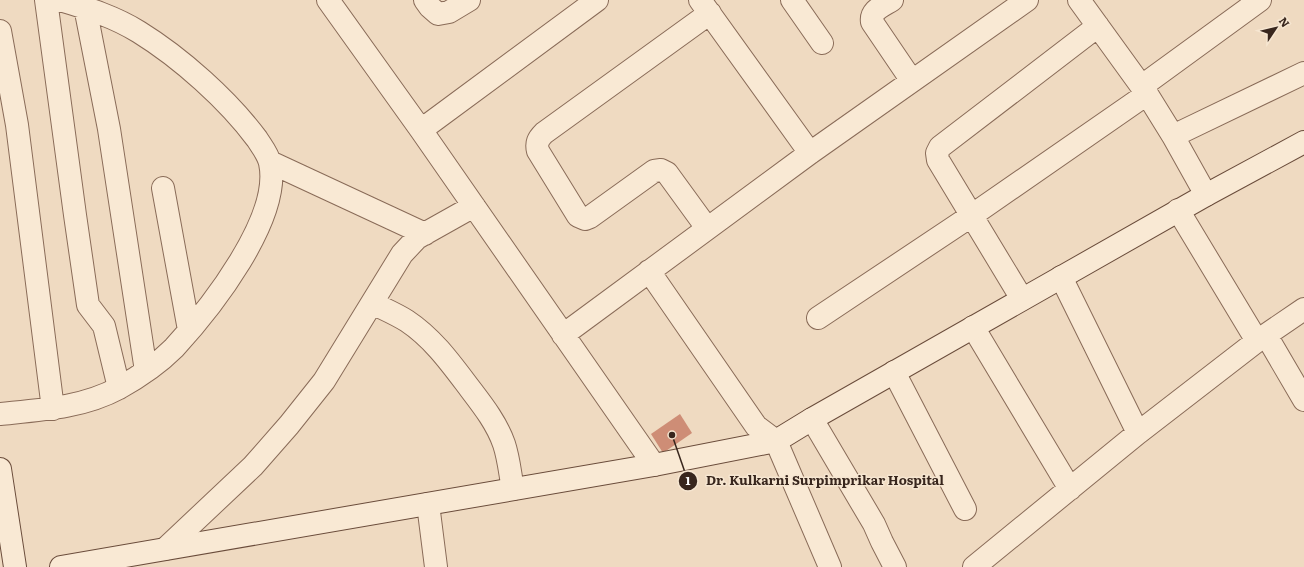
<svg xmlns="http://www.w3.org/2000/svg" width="1304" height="567" font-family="Literata,serif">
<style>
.building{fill:#ce8d76}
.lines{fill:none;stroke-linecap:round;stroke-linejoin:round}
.street-casing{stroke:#896b58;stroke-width:24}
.secondary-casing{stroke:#6a4c3b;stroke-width:24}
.street{stroke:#f9e9d4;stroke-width:22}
.secondary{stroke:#f9e9d4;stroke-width:22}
.leader{fill:none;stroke:#38261d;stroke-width:1.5}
.callout-dot{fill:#38261d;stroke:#f6e6d1;stroke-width:1.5}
.mark-label{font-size:12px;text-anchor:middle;font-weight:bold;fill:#fff}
.callout-label{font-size:13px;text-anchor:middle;font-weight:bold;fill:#38261d;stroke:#f6e6d1;stroke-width:3;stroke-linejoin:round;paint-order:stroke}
</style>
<rect width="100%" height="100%" fill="#efdac1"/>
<!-- building -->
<path class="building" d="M680 414 692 433 663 453 651 434Z"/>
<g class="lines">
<!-- street casing -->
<g class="street-casing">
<path id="street" d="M46 0 75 215 88 305 104 326 119 388
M328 0 421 130 654 465
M425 0 430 7 438 14 449 12 469 0
M700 0 810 153
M792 0 822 43
M892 0C883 6 870 10 872 22L912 81
M1079 0 1147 94 1173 136 1206 195
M85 7 109 129 146 371
M0 31 17 125 53 409
M1142 86 1260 0
M421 130 597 0
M1173 136 1304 73
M270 162 425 234
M163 188 189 330
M1178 210 1257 341
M707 228 667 173 661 170 654 171 590 217 585 219 578 216 538 151C536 143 538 139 544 133L710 13
M649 271 756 426 776 441 830 567
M1061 277 1138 433
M1022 299 938 160 937 153 940 147 1098 26
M372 303C384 309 396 314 407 321 434 339 452 365 471 390 484 407 497 424 504 444 509 459 510 474 513 489
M818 318 971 216 1147 94
M973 327 1070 489
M563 335 810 153 1027 0
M1266 335 1304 400
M894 372 965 509
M0 414C40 410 82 408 119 388 137 378 159 363 174 348 210 309 282 218 270 163 268 154 262 147 257 139 228 100 181 58 139 32 115 17 87 8 60 0
M812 419 874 524 882 542 895 567
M428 504 436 567
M165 549 253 466 289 425 324 381 402 254 417 238 474 206
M974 567 1138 433 1257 341 1304 309"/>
</g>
<!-- secondary casing -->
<g class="secondary-casing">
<path id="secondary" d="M0 469 15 567
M61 567 654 465 776 441 812 419 1206 195 1304 142"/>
</g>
<!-- street -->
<use href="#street" class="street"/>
<!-- secondary -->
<use href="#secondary" class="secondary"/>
</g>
<!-- callouts -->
<path class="leader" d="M672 435L688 481"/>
<g class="callout-dot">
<circle cx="672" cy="435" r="4"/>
<circle cx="688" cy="481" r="10"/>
</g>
<g class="mark-label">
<text x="688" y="485">1</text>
</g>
<g class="callout-label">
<text x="825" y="485">Dr. Kulkarni Surpimprikar Hospital</text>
</g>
<!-- north arrow -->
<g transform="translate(1276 28) rotate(55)" stroke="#f6e6d1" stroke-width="3" paint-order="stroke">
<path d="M0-3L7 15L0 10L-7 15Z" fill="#38261d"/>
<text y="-6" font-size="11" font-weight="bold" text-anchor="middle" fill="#38261d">N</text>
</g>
</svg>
